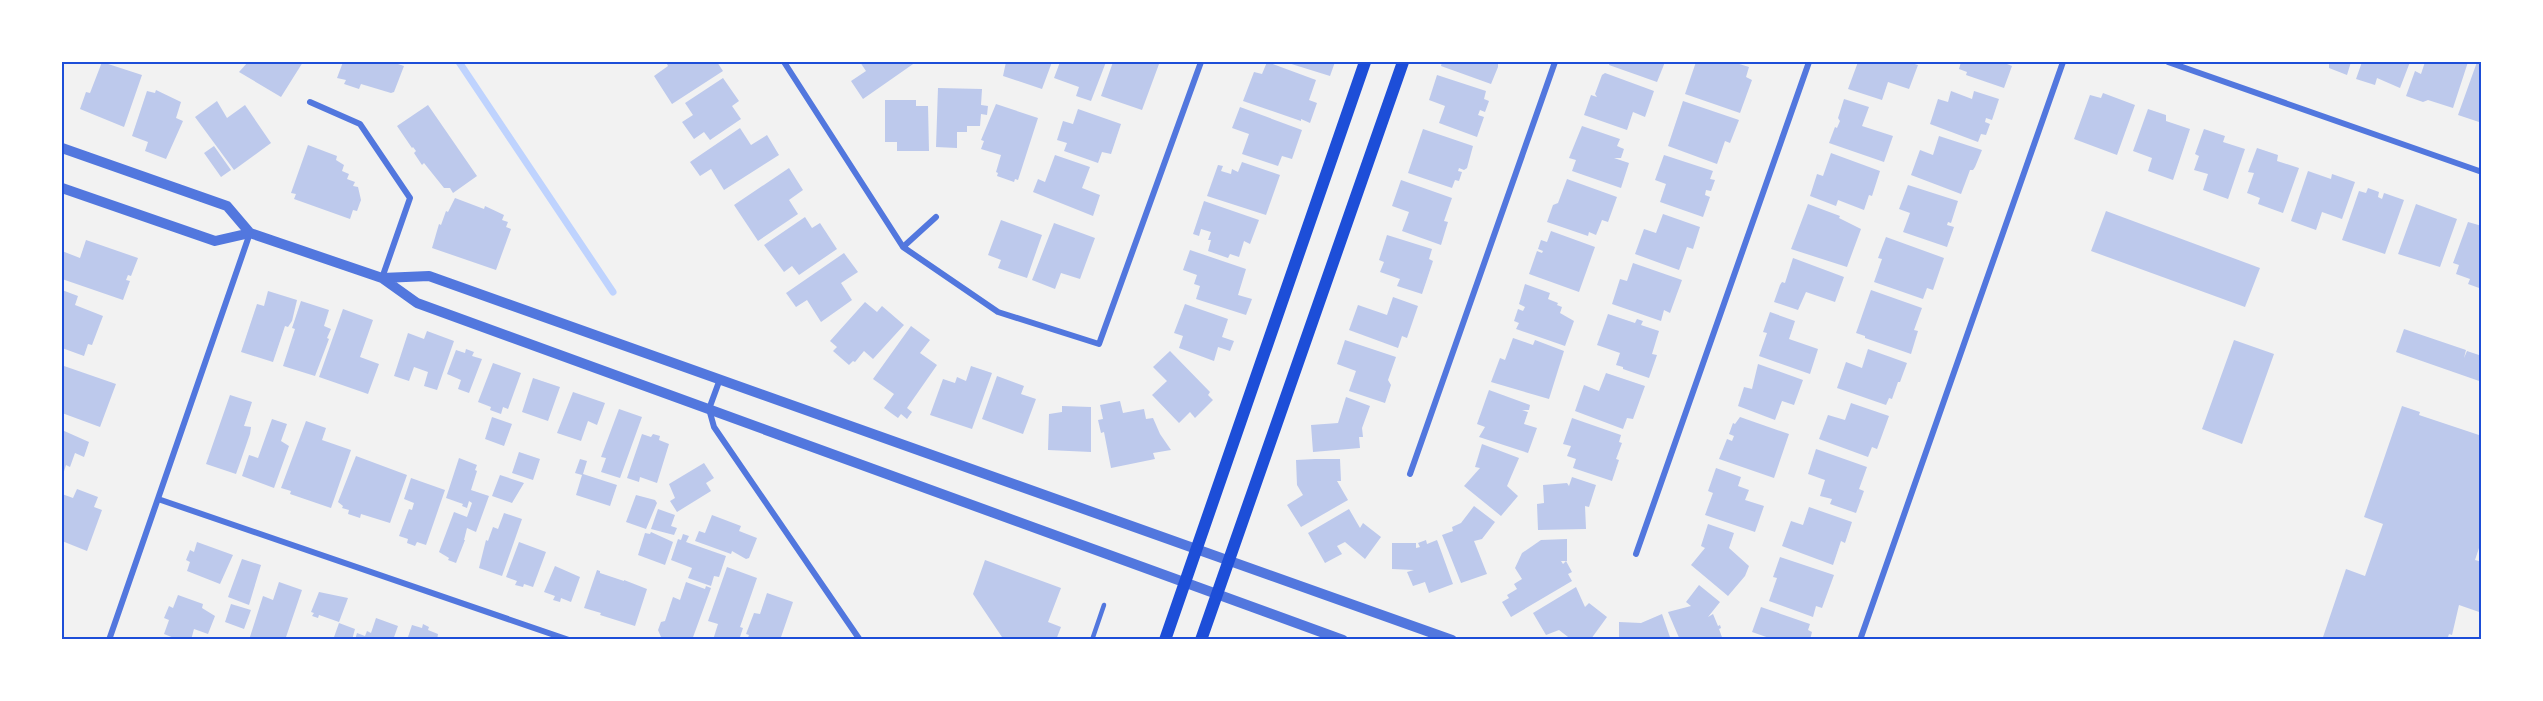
<svg xmlns="http://www.w3.org/2000/svg" width="2543" height="701" font-family="'Archivo Narrow',sans-serif">
<style>
.lines{fill:none;stroke-linecap:round;stroke-linejoin:round}
.stream{stroke:#bfd3fe;stroke-width:7}
.building{fill:#bdc9ec}
.service{stroke:#5277de;stroke-width:4.5}
.minor{stroke:#5277de;stroke-width:6}
.tertiary{stroke:#5277de;stroke-width:10}
.secondary{stroke:#1d4ed8;stroke-width:12}
.neatline{fill:none;stroke:#1d4ed8;stroke-width:2}
</style>
<rect width="100%" height="100%" fill="#f2f2f2"/>
<g class="lines">
<!-- stream -->
<path class="stream" d="M459 62 613 292"/>
</g>
<!-- building -->
<path class="building" d="M102 62 142 75 124 127 80 109 86 92 90 93Z
M248 62H303L281 97 239 72Z
M343 62H399L398 64 404 66 394 92 391 93 361 84 359 89 344 84 346 80 337 78Z
M666 62H717L723 71 672 104 654 76 668 66Z
M860 62H916L863 99 851 81 866 71Z
M1006 62H1052L1042 89 1003 76Z
M1060 62H1106L1091 101 1076 96 1079 87 1054 78Z
M1113 62H1150L1159 64 1142 110 1101 96Z
M1267 62 1316 80 1309 100 1317 103 1310 123 1301 119V121L1243 101 1254 72 1262 74Z
M1285 62H1335L1330 76Z
M1442 62H1498V67L1491 84 1441 66Z
M1610 62H1665L1657 82 1609 65Z
M1696 62H1733L1749 67 1746 77 1752 80 1740 113 1685 94Z
M1858 62H1908L1918 65 1909 89 1888 82 1882 100 1848 89Z
M1961 62H2008L2007 64 2012 66 2004 88 1966 75 1967 72 1959 69Z
M2329 62H2351L2347 75 2329 68Z
M2362 62H2410L2400 88 2377 78 2375 85 2356 79Z
M2425 62H2468L2453 108 2428 100 2423 102 2406 96 2415 71 2421 74Z
M2477 62H2482V123L2458 115Z
M1605 73 1654 91 1645 117 1633 112 1627 130 1584 115 1591 95 1597 97 1595 94 1602 75Z
M1437 75 1486 91 1484 99 1489 101 1485 112 1480 110 1478 115 1484 117 1477 137 1439 123 1445 106 1429 100Z
M723 78 739 101 732 106 741 119 710 140 704 132 694 139 682 122 693 115 685 103Z
M938 88 982 89 981 105 988 106 987 115 981 114 980 126H967V132H957V148L936 147Z
M156 90 181 102 176 118 183 121 166 159 145 151 148 142 132 136 147 91 155 93Z
M1951 91 1972 99 1974 91 1999 99 1992 120 1986 118 1985 122 1990 124 1986 135 1981 134 1978 142 1930 124 1938 99 1948 102Z
M2103 93 2135 105 2117 155 2074 139 2090 95 2101 98Z
M1844 99 1869 107 1862 126 1893 136 1884 162 1829 143 1835 127 1837 128 1840 121 1838 118Z
M885 100H916V106H928L929 151H897V142H885Z
M217 101 227 118 245 105 271 143 234 170 195 117Z
M1683 101 1739 120 1730 143 1725 141 1717 164 1668 146Z
M996 104 1038 118 1018 180 1015 179 1014 182 997 176 998 173 996 172 1001 155 981 149 984 141 981 140Z
M428 105 477 176 453 193 450 188H444L424 163 422 165 414 153 416 151 413 147 412 148 397 126Z
M1240 107 1302 130 1292 159 1282 156 1278 166 1242 154 1249 134 1232 128Z
M1078 109 1121 124 1111 154 1102 152 1098 163 1064 151 1067 143 1057 140 1063 121 1073 124Z
M2148 109 2166 115V121L2190 129 2173 180 2148 171 2152 158 2133 151Z
M1582 126 1620 139 1617 146 1624 149 1621 158H1614L1629 163 1621 188 1572 171 1576 160 1569 158Z
M740 128 751 145 767 135 779 155 724 190 711 169 700 176 690 162Z
M1423 129 1473 146 1467 168 1464 170 1459 168 1458 171 1462 172 1459 181 1455 180 1452 188 1408 173Z
M2204 129 2225 136 2223 142 2245 149 2228 199 2203 190 2208 174 2194 170 2199 156 2195 154Z
M1939 136 1982 150 1975 167 1973 170H1970L1961 194 1911 175 1920 150 1933 155Z
M308 145 337 156 336 160 344 165 342 171 349 174 347 179 355 182 353 186 358 187 361 200 357 211 353 210 350 219 294 199 296 194 291 193Z
M214 146 231 170 221 177 204 153Z
M2257 148 2278 155 2277 161 2299 168 2283 213 2258 204 2260 198 2247 193 2254 173 2248 172Z
M1831 153 1880 171 1872 196 1869 195 1864 210 1838 200 1836 206 1810 196 1817 174 1823 176Z
M1055 155 1090 167 1082 188 1100 195 1093 216 1033 192 1038 179 1045 182Z
M1664 155 1713 171 1710 179 1715 180 1711 191 1706 190 1705 195 1710 197 1703 217 1660 202 1666 184 1655 180Z
M1242 162 1280 175 1266 215 1207 196 1218 165 1223 166 1221 171 1231 174 1232 169 1238 172Z
M789 168 803 190 789 200 798 214 758 241 734 205Z
M2308 171 2331 179 2332 174 2355 182 2342 219 2322 212 2316 230 2291 221Z
M1567 179 1617 197 1608 222 1602 220 1596 235 1589 232 1588 236 1547 222 1553 205 1558 203Z
M1401 180 1452 198 1444 221 1448 222 1441 245 1402 231 1409 212 1392 206Z
M1908 185 1958 201 1951 223 1948 222 1947 225 1954 227 1947 247 1903 232 1910 213 1899 209Z
M2368 188 2379 192 2378 197 2382 199 2384 193 2404 200 2385 254 2342 240 2359 191 2366 193Z
M455 198 484 209 485 206 504 215 502 220 508 222 506 227 511 229 496 270 432 248 439 224 441 225 446 211 448 212Z
M1204 201 1259 220 1250 244 1244 241 1239 257 1230 254 1228 258 1208 251 1211 240H1208L1211 232 1201 229 1199 236 1193 234Z
M1808 204 1840 216 1839 218 1861 229 1847 267 1791 249Z
M2416 204 2457 219 2440 267 2398 254Z
M2106 211 2260 268 2245 307 2091 251Z
M1663 214 1700 227 1693 249 1687 247 1679 270 1635 254 1644 229 1656 233Z
M805 217 812 228 820 223 837 249 799 275 792 266 784 272 764 245Z
M1001 220 1042 235 1027 278 998 268 1001 260 988 255Z
M2468 222 2482 226V289L2468 284 2470 279 2456 274 2459 265 2453 263Z
M1054 223 1095 238 1080 279 1061 273 1055 289 1032 280Z
M1551 231 1595 247 1579 292 1529 274 1537 251 1542 253 1543 251 1538 249 1541 240 1547 242Z
M1387 235 1432 249 1429 259 1433 261 1422 294 1397 286 1400 279 1380 272 1384 262 1379 260Z
M1886 237 1944 258 1933 290 1927 288 1923 299 1874 282 1882 259 1878 258Z
M86 240 138 258 131 276 128 275 126 280 130 281 123 300 62 279V251L80 258Z
M1190 250 1246 269 1238 295 1252 299 1246 315 1196 299 1200 286 1194 284 1197 275 1183 270Z
M844 253 858 272 841 283 852 300 821 322 807 300 796 307 786 293Z
M1793 258 1844 277 1835 302 1806 292 1798 310 1774 302 1780 285 1782 282 1785 283Z
M1633 263 1682 280 1670 313 1664 310 1661 321 1612 304 1620 279 1627 281Z
M1525 284 1550 293 1548 299 1558 303 1557 305 1562 307 1560 313 1574 321 1565 346 1516 329 1519 323 1514 321 1518 309 1523 311 1525 307 1519 304Z
M62 290 78 296 75 305 103 316 92 345 88 344 84 356 62 348Z
M1871 290 1922 308 1914 330 1918 331 1911 354 1865 338V336L1856 333Z
M268 291 297 300 292 321 288 327 285 326 273 362 241 352 257 304 264 306Z
M1393 297 1418 306 1407 338 1402 336 1398 348 1349 330 1358 305 1387 315Z
M301 301 329 310 324 326 331 329 327 338 329 339 315 376 283 366 295 329 292 328Z
M865 302 877 312 882 306 904 325 873 359 864 351 855 362 853 361 849 365 833 351 837 347 830 341Z
M1185 304 1228 319 1222 337 1234 341 1230 351 1218 347 1214 361 1179 348 1183 336 1174 333Z
M343 309 373 320 360 357 379 364 368 394 319 377Z
M1770 312 1795 321 1789 339 1818 349 1810 374 1759 356 1767 333 1763 332Z
M1608 314 1635 323 1637 319 1643 321 1641 325 1659 331 1652 354 1657 355 1649 378 1623 369V367L1616 365 1620 353 1597 345Z
M911 326 930 340 920 353 937 365 907 408 912 412 907 419 901 414 898 418 884 408 894 394 873 379Z
M2404 329 2466 350 2464 358 2467 351 2482 356V382L2396 352Z
M427 331 454 341 437 390 424 386 428 372 414 367 409 381 394 376 408 333 424 339Z
M1513 338 1533 345 1535 340 1564 351 1549 399 1491 382 1500 358 1505 360Z
M1345 340 1396 357 1388 380 1391 385 1385 403 1349 391 1356 371 1337 364Z
M2234 340 2274 354 2242 444 2202 429Z
M466 349 474 352 472 356 482 359 469 393 458 389 461 380 447 374 456 350 465 353Z
M1868 349 1907 363 1900 382H1898L1892 399 1889 398 1886 405 1837 388 1846 362 1862 368Z
M1170 351 1210 392 1208 395 1213 400 1195 418 1190 412 1179 423 1152 395 1167 381 1153 367Z
M493 363 521 373 508 409 503 407 501 414 490 410 491 407 478 402Z
M1758 364 1803 380 1794 405 1782 401 1775 420 1738 406 1744 387 1752 389Z
M64 366 116 384 100 427 62 413V373Z
M971 366 992 373 972 429 930 415 943 379 955 383 957 377 966 381Z
M1606 373 1645 386 1633 419 1627 418 1623 429 1575 411 1584 385 1599 391Z
M997 376 1024 386 1021 394 1036 399 1023 434 982 419Z
M533 378 560 387 548 421 522 412Z
M1489 390 1530 405 1529 410H1522L1528 412 1524 424 1537 428 1528 453 1479 437 1485 427 1477 424Z
M573 392 605 403 597 425 588 421 581 441 557 433Z
M230 395 252 402 244 426 251 427 250 434 236 474 206 464Z
M1346 397 1370 406 1362 428 1363 437H1359L1360 448 1313 452 1311 425 1338 423Z
M1120 401 1123 413 1144 409 1146 419 1153 418 1160 434 1171 450 1153 453 1155 459 1111 468 1104 432 1101 433 1098 420 1103 419 1100 405Z
M1851 403 1889 416 1877 449 1872 447 1868 457 1819 439 1828 415 1845 420Z
M1062 406 1091 407V452L1048 450 1049 414 1062 412Z
M2402 406 2420 412 2419 415 2482 436V549L2479 548 2475 560 2482 562V613L2459 605 2452 635 2449 634 2447 640H2322L2346 569 2365 576 2383 524 2364 517Z
M619 409 642 417 620 478 601 472 606 458 601 457Z
M492 417 512 424 504 446 485 439Z
M1740 417 1789 434 1774 478 1719 459 1727 439 1732 441 1734 436 1729 434 1733 423 1735 424Z
M1572 418 1621 435 1619 442 1622 443 1616 459 1619 460 1612 481 1573 468 1576 459 1567 456 1571 446 1563 444Z
M272 419 287 424 281 441 289 446 274 488 242 476 249 455 258 458Z
M306 421 326 428 322 440 351 450 331 508 290 494 291 491 281 488Z
M62 430 89 442 84 457 75 453 70 467 66 465 62 478Z
M642 434 651 437 653 434 660 436 659 440 669 444 657 483 640 477 639 482 627 478Z
M1482 444 1519 458 1507 486 1518 496 1501 516 1464 486 1480 468 1475 467Z
M1816 449 1867 467 1859 489 1864 491 1856 513 1830 504 1832 499 1820 496 1825 480 1808 474Z
M519 452 540 459 533 480 512 473Z
M356 456 407 475 390 523 361 514 360 518 348 514 349 510 342 508 343 506 338 502Z
M459 458 477 465 475 470 477 471 471 490 489 496 476 532 467 528 464 540H465L456 563 448 560 449 558 439 552 454 512 467 517 472 503 469 501 467 508 462 506 463 504 446 498Z
M580 459 587 461 583 474 617 485 610 506 576 495 582 475 575 473Z
M1315 459H1340L1341 481H1337L1348 500 1301 527 1287 505 1303 495 1297 485 1296 460Z
M704 463 714 478 706 483 711 491 677 512 670 501 675 498 669 484Z
M1716 468 1741 477 1738 486 1749 490 1745 500 1764 506 1755 532 1705 515 1713 493 1708 491Z
M500 475 524 483 512 503 492 496Z
M1572 477 1596 485 1589 507 1585 506 1586 529 1538 530 1537 504 1544 503 1543 485 1567 483 1569 486Z
M411 478 445 490 426 545 417 542 415 546 407 543 408 539 399 536 409 509 412 510 414 503 404 499Z
M77 489 98 497 94 507 102 510 87 551 62 541V494L73 498Z
M636 495 655 500 657 503 646 529 626 522Z
M1474 506 1495 522 1482 539 1474 541 1487 574 1461 583 1442 535 1453 531 1452 527 1461 523Z
M1809 507 1852 522 1845 543 1841 541 1833 565 1782 546 1791 521 1803 525Z
M658 509 675 515 671 526 677 528 674 535 651 529Z
M1349 509 1360 528 1363 523 1381 537 1365 559 1345 542 1337 546 1342 554 1325 563 1308 533Z
M504 513 522 519 502 576 479 568 486 540 488 541 493 527 498 529Z
M712 515 741 526 739 531 757 538 749 558 746 559 732 551 731 554 695 541 699 531 705 533Z
M1708 524 1734 533 1729 548 1749 566 1745 576 1728 596 1691 565 1705 548 1701 546Z
M651 532 673 542 665 565 638 555 645 533 650 534Z
M683 534 689 536 686 542 726 556 719 577 714 576 711 586 688 578 692 568 671 560 678 539 681 540Z
M1567 539V561H1561L1563 564 1566 561 1572 572 1568 574 1572 581 1511 617 1502 602 1509 598 1507 595 1517 589 1514 584 1522 579 1515 568 1522 553 1541 540Z
M1426 540 1427 544 1437 540 1453 584 1429 593 1425 582 1413 586 1407 572 1414 570 1392 569V543H1416V548L1420 547 1418 543Z
M197 542 233 555 220 584 187 571 190 562 186 560 190 550 194 552Z
M519 542 546 552 533 587 524 584 523 587 515 585 517 581 506 577Z
M1780 557 1834 575 1822 608 1816 606 1813 617 1769 601 1777 578 1773 577Z
M242 559 261 565 249 605 228 597Z
M985 560 1061 588 1048 622 1061 627 1056 640H1004L973 594Z
M555 566 580 577 571 602 561 598 560 602 553 600 555 596 544 592Z
M727 567 757 578 740 627 743 628 739 640H713L718 624 708 621Z
M597 570 600 571V573L624 581V580L647 589 635 626 600 615 601 613 584 608Z
M279 582 302 590 285 640H249L263 596 273 600Z
M686 582 705 589 706 586 711 588 692 640 661 637 658 630 661 622 665 621 673 597 680 600Z
M1699 585 1720 602 1708 617 1713 614 1718 626 1720 625 1721 628 1719 629 1723 640H1680L1668 612 1691 606 1686 602Z
M1576 587 1585 607 1589 603 1607 617 1591 639 1572 640 1559 630 1546 635 1533 613Z
M319 592 348 598 339 622 319 615 318 618 312 616 314 613 311 612Z
M767 593 793 602 780 640H747L749 635 746 634 754 613 760 614Z
M178 595 203 604 202 608 215 616 208 634 194 629 191 640H179L164 634 169 620 164 618 169 606 173 608Z
M231 604 251 610 244 629 225 622Z
M1761 607 1810 624 1808 630 1812 632 1810 640H1775L1752 632Z
M1662 614 1671 640H1619V622L1641 623Z
M376 618 398 626 393 640H355L357 633 365 636 367 631 371 633Z
M339 623 355 629 352 640H333Z
M423 624 429 627 428 630 438 634 437 640H407L412 625 422 628Z"/>
<g class="lines">
<!-- service -->
<path class="service" d="M1092 640 1104 605"/>
<!-- minor -->
<path class="minor" d="M784 62 903 247 998 312 1099 344 1201 62
M2168 62 2482 172
M310 102 360 124 410 198 382 278
M903 247 936 217
M720 379 709 409 714 427 860 640
M1410 474 1555 62
M158 499 569 640
M1636 554 1809 62
M109 640 250 233
M1860 640 2063 62"/>
<!-- tertiary -->
<path class="tertiary" d="M62 148 227 206 250 233 382 278 417 303 1343 640
M62 188 215 241 250 233
M382 278 429 276 1452 640"/>
<!-- secondary -->
<path class="secondary" d="M1165 640 1365 62
M1201 640 1403 62"/>
</g>
<!-- border -->
<rect width="2543" height="701" fill="none" stroke="#ffffff" stroke-width="126"/>
<rect x="63" y="63" width="2417" height="575" class="neatline"/>
</svg>
